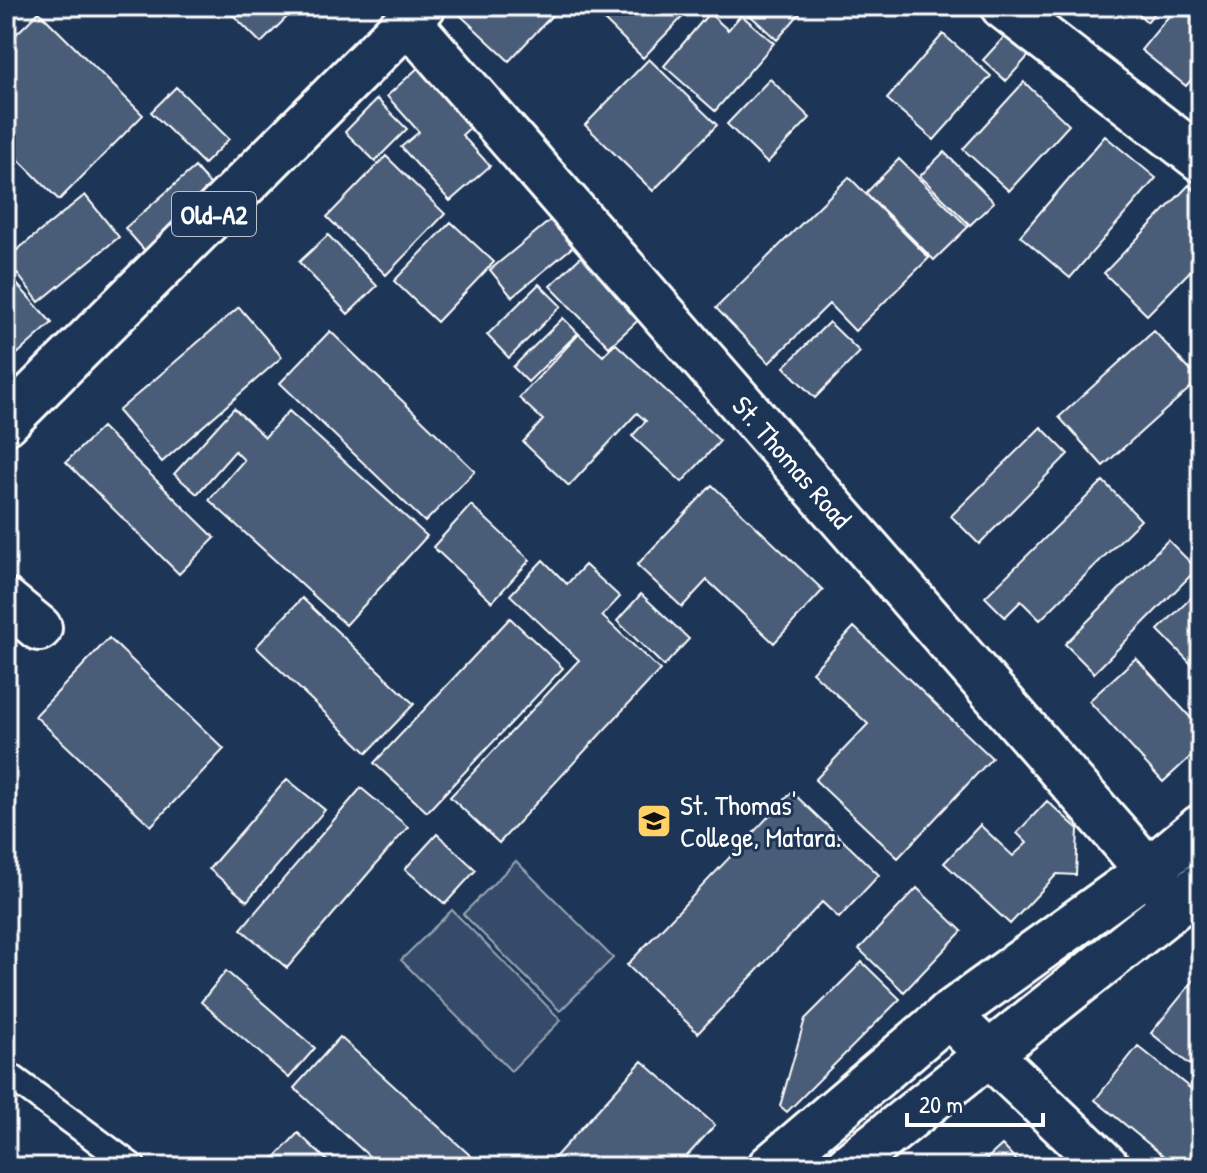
<svg xmlns="http://www.w3.org/2000/svg" width="1207" height="1173" font-family="'Patrick Hand',sans-serif">
<style>
.pitch{fill:#364b69;stroke:#9aa5b4;stroke-width:2}
.building{fill:#4a5d79;stroke:#fff;stroke-width:2}
.lines{fill:none;stroke-linecap:round;stroke-linejoin:round}
.lane-casing{stroke:#fff;stroke-width:30}
.street-casing{stroke:#fff;stroke-width:50}
.primary-casing{stroke:#fff;stroke-width:50}
.highway-casing{stroke:#fff;stroke-width:50}
.lane{stroke:#1d3557;stroke-width:24}
.street{stroke:#1d3557;stroke-width:44}
.primary{stroke:#1d3557;stroke-width:44}
.highway{stroke:#1d3557;stroke-width:44}
.labels{text-anchor:middle;dominant-baseline:central;stroke-width:6;stroke-linejoin:round;paint-order:stroke}
.shield{fill:#1d3557;stroke:#bbc2cd;stroke-width:2}
.shield-label{font-size:26px;font-weight:bold;fill:#fff}
.street-label{font-size:28px;fill:#fff;stroke:#1d3557}
.poi-label{font-size:28px;fill:#fff;stroke:#1d3557;text-anchor:start}
</style>
<rect width="100%" height="100%" fill="#1d3557"/>
<filter id="ink" filterUnits="userSpaceOnUse"><feTurbulence type="fractalNoise" baseFrequency=".0125" numOctaves="2"/><feDisplacementMap in="SourceGraphic" scale="16" xChannelSelector="R" yChannelSelector="G"/><feConvolveMatrix kernelMatrix="1 2 1 2 8 2 1 2 1" color-interpolation-filters="sRGB"/></filter>
<g filter="url(#ink)">
<!-- pitch -->
<path class="pitch" d="M516 861 613 958 560 1011 463 914Z
M452 910 561 1020 511 1071 401 960Z"/>
<!-- building -->
<path class="building" d="M224 6H298L261 43Z
M468 6H561L509 61 460 15Z
M590 6H693L643 58Z
M740 6H806L777 40Z
M1130 6H1160L1147 22Z
M1177 6H1201V68L1186 86 1141 50Z
M39 12 143 115 59 200 6 147V128L12 122 6 116V44Z
M709 13 728 30 741 15 774 43 715 111 664 66Z
M1017 23 1040 43 1006 81 983 60Z
M943 34 991 76 934 140 887 99Z
M649 59 717 125 653 191 585 125Z
M420 66 473 125 462 135 490 166 450 201 401 147 419 132 387 96Z
M770 79 810 118 767 163 727 124Z
M1024 82 1069 125 1009 191 963 149Z
M176 87 229 139 204 164 151 112Z
M377 99 407 129 375 161 345 132Z
M1105 136 1156 178 1070 278 1020 236Z
M944 152 994 202 970 225 920 176Z
M386 156 445 214 386 275 327 217Z
M899 159 968 227 934 260 866 193Z
M195 167 215 190 145 251 125 228Z
M849 177 929 258 855 331 829 304 769 363 716 308Z
M1189 185 1201 197V260L1147 315 1104 273Z
M85 195 119 237 39 302 6 259Z
M553 218 575 245 512 297 490 270Z
M451 222 494 262 437 322 394 281Z
M328 235 377 286 348 314 299 262Z
M586 252 645 314 609 347 550 286Z
M6 272 52 323 6 364Z
M539 284 561 306 509 358 487 335Z
M239 307 282 357 162 462 118 411Z
M563 318 578 333 528 382 513 367Z
M829 322 860 352 815 398 784 367Z
M330 331 475 471 425 522 280 383Z
M1154 331 1199 380 1103 466 1059 417Z
M579 334 603 356 615 343 720 441 682 482 632 436 646 421 637 413 569 486 523 442 543 420 519 398Z
M234 408 265 437 289 411 427 536 346 625 209 500 244 460 235 451 197 494 174 474Z
M102 427 215 538 179 574 66 462Z
M1041 427 1068 454 979 544 951 516Z
M1103 481 1141 520 1040 620 1021 601 1005 617 985 597Z
M712 485 823 590 774 643 707 580 682 607 637 565Z
M471 505 530 560 492 602 433 547Z
M1201 530V551L1191 541Z
M1168 540 1197 569 1094 673 1065 644Z
M543 560 567 584 585 565 620 597 602 616 660 670 499 843 450 797 579 660 510 595Z
M1201 588V674L1158 630Z
M641 594 689 639 664 666 617 621Z
M302 598 414 704 367 753 256 647Z
M510 618 563 668 427 812 374 763Z
M854 627 992 758 898 858 815 780 868 724 812 672Z
M109 638 224 749 151 826 35 716Z
M1136 658 1201 729V747L1163 782 1089 701Z
M287 779 325 810 247 901 209 869Z
M361 788 408 827 287 968 241 929Z
M792 792 879 875 839 918 822 902 698 1033 627 965Z
M1047 801 1078 829 1076 875 1057 874 1010 924 944 863 980 825 1013 856 1027 843 1017 833Z
M437 834 476 870 445 904 405 869Z
M917 888 962 931 904 992 859 949Z
M862 962 900 999 787 1112 780 1106 805 1019Z
M226 971 315 1048 289 1078 201 1002Z
M1194 980 1201 985V1074L1151 1033Z
M340 1037 483 1167H381L294 1088Z
M1138 1046 1201 1097V1167H1177L1095 1100Z
M642 1061 715 1125 677 1167H549L547 1166Z
M298 1133 334 1167H266Z
M1002 1145 1023 1167H978Z"/>
<g class="lines">
<!-- lane casing -->
<g class="lane-casing">
<path id="lane" d="M6 1073 133 1167"/>
</g>
<!-- street casing -->
<g class="street-casing">
<path id="street" d="M1003 6 1201 159
M408 21 1122 840 1171 899
M6 601 39 628"/>
</g>
<!-- primary casing -->
<g class="primary-casing">
<path id="primary" d="M948 1015 1107 1167"/>
</g>
<!-- highway casing -->
<g class="highway-casing">
<path id="highway" d="M6 422 423 6
M770 1167 948 1015 1148 871 1201 827
M847 1167 1201 885"/>
</g>
<!-- lane -->
<use href="#lane" class="lane"/>
<!-- street -->
<use href="#street" class="street"/>
<!-- primary -->
<use href="#primary" class="primary"/>
<!-- highway -->
<use href="#highway" class="highway"/>
</g>
</g>
<!-- icons -->
<defs>
<g id="school-square" transform="scale(1.8)"><rect x="-9" y="-9" width="18" height="18" rx="4" fill="#ffd166" stroke="#1d3557"/><path d="M0-5L7-2L0 1L-7-2ZM-4 1L0 2.5L4 1V4Q0 6-4 4Z" fill="#111"/></g>
</defs>
<g fill-rule="evenodd">
<use href="#school-square" x="654" y="821"/>
</g>
<g class="labels">
<!-- shield labels -->
<rect class="shield" x="172" y="192" width="84" height="44" rx="6"/>
<g class="shield-label">
<text x="214" y="214">Old-A2</text>
</g>
<!-- street labels -->
<g class="street-label">
<text transform="translate(792 462) rotate(49)">St. Thomas Road</text>
</g>
<!-- poi labels -->
<g class="poi-label">
<text x="680" y="805">St. Thomas'<tspan x="680" dy="32">College, Matara.</tspan></text>
</g>
</g>
<!-- margin -->
<rect width="1207" height="1173" fill="none" stroke="#1d3557" stroke-width="32"/>
<rect x="16" y="16" width="1175" height="1141" fill="none" stroke="#fff" stroke-width="3" filter="url(#ink)"/>
<!-- scale -->
<path d="M907 1113v12h136v-12" fill="none" stroke="#ffffff" stroke-width="4"/>
<text x="919" y="1113" font-size="24" fill="#ffffff" stroke="#1d3557" stroke-width="6" paint-order="stroke">20 m</text>
</svg>
